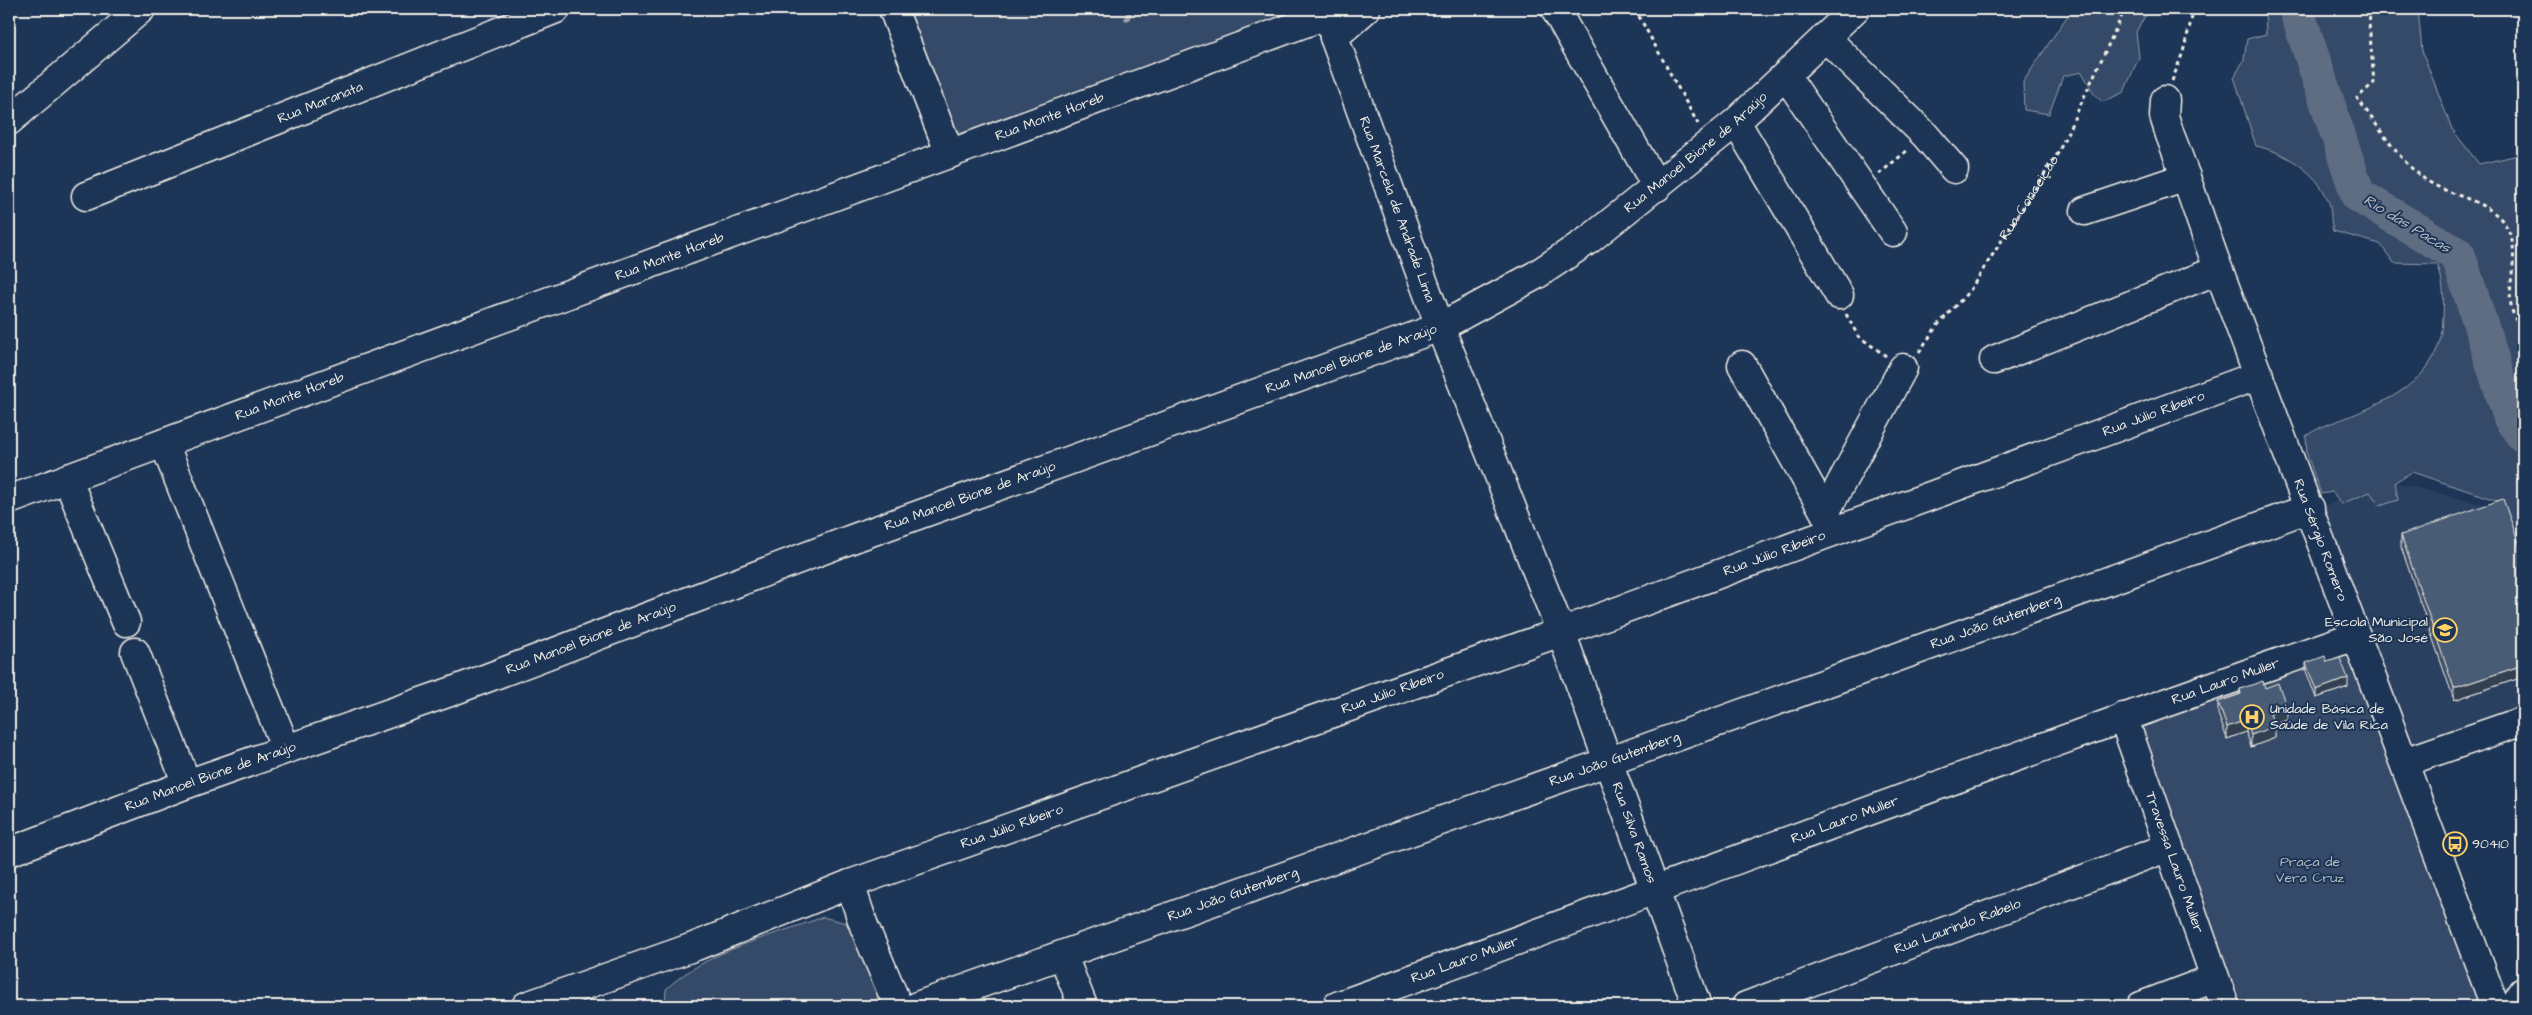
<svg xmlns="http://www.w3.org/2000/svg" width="2532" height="1015" font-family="'Architects Daughter',sans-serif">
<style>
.built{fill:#2a4060}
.green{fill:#354a67;stroke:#949ea8}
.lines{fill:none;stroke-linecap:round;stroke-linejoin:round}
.stream{stroke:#9aa2ab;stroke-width:5.5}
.river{stroke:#5e6d82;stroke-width:35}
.minor-casing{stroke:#f4f1e8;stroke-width:31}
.path{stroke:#f4f1e8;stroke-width:3;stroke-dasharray:4 4;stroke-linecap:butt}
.minor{stroke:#1d3557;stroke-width:28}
.wall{fill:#3e4e64;stroke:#f4f1e8}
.shaded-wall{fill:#324051;stroke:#f4f1e8}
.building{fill:#485b74;stroke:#f4f1e8}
.labels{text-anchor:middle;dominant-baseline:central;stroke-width:4;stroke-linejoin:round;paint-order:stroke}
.street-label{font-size:14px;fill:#f4f1e8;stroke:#1d3557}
.poi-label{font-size:14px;fill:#f4f1e8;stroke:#1d3557;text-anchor:start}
.park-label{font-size:14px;fill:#bbbfc1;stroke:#1d3557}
.water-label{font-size:15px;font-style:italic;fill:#c0c3c4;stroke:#1d3557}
</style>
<rect width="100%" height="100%" fill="#1d3557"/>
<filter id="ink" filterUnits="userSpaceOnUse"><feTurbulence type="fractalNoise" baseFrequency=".02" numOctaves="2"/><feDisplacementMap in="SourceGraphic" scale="10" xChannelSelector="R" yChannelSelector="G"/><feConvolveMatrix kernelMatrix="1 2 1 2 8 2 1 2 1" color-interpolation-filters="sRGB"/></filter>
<g filter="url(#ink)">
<!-- built -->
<path class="built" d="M2386 480 2505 510 2523 550V709L2408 749 2322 507Z"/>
<!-- green -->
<path class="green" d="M904 9H1307L972 137 962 134 953 125Z
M2072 9H2149L2136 32 2139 57 2124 92 2102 102 2094 94 2082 72 2063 76 2049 114 2024 110 2023 82Z
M2265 9H2418L2422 51 2452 129 2479 164 2523 154V565L2501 502 2412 472 2395 482 2398 500 2380 506 2370 492 2341 504 2333 492 2321 494 2307 455 2306 436C2320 426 2333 423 2348 417 2396 398 2443 375 2443 317 2444 298 2444 282 2437 264L2394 263 2380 244 2333 231C2330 221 2332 209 2328 200 2317 172 2285 152 2256 146L2234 77 2244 60 2247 39 2266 34Z
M2355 636 2495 1006H2225L2123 717Z
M823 917 846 923 877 978 880 992 873 1006H665L666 989C708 950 770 937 823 917Z"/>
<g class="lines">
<!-- stream -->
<path class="stream" d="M1127 18 1131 9"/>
<!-- river -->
<path class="river" d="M2296 9 2358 195 2458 255 2511 419 2523 435"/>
<!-- minor casing -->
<g class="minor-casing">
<g id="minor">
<path d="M893 9 950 154"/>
<path id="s2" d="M1329 9 1334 37 1440 327 1561 632 1697 1006"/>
<path d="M1555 9 1657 187"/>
<path d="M1334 37 1366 9"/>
<path d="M1825 37 1925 135 1954 169"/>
<path d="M1786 76 1893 232"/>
<path id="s3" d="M2165 100 2164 116 2170 135C2188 180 2202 226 2219 271 2311 516 2404 761 2495 1006"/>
<path d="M9 121 141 9"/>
<path d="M1736 122 1839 295"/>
<path id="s4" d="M86 196 556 9"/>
<path d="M2085 211 2186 177"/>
<path d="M1994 360 2218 270"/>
<path d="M1742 365 1835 531"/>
<path d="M164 443 286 749"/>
<path d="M67 478 126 622"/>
<path id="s5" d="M9 500 1329 14"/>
<path d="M1825 513 1903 368"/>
<path d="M135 652 187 784"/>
<path id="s6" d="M2123 717 2225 1006"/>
<path d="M2405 762 2523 721"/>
<path id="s7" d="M9 852 187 784 450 692 857 537 1440 327 1536 275 1590 239 1736 122 1855 9"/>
<path d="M850 884 864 926 898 1006"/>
<path d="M1063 956 1083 1006"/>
<path id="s8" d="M526 1006 696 946 850 884 1561 632 2259 375"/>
<path id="s9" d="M917 1006 1610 761 2310 508"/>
<path id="s10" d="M1337 1006C1677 884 2014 754 2355 636"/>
<path id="s11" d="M1746 1006 2169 847"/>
<path d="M2141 1006 2215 978"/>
<path d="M2514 1006 2523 992"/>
</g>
</g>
<!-- path -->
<g class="path">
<path d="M1635 9 1698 124"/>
<path d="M2371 9 2369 23 2374 83 2357 98C2377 124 2396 157 2422 177 2445 196 2486 198 2504 223 2529 258 2493 297 2523 330"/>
<path d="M2172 81 2183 52 2194 9"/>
<path d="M1879 174 1909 149"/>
<path d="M1846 314 1858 336 1886 356"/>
<path id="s1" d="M1919 352 1937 326 1970 290 2058 153 2125 9"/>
</g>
<!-- minor -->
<use href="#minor" class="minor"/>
</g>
<!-- wall -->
<path class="wall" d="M2401 535 2523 554V677L2454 700 2401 547Z
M2327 662 2348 687 2316 698 2306 671V663Z
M2265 688 2287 720 2274 724 2275 738 2251 747 2246 732 2227 739 2218 714V702L2240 694V689Z"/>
<!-- shaded-wall -->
<path class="shaded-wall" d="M2523 665V677L2454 700V688Z
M2348 678V687L2316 698V690Z
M2287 708V720L2270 726V714Z
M2246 720V732L2227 739V727Z
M2275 726V738L2251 747V735Z"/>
<!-- building -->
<path class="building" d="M2503 499 2523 554V665L2454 688 2401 535Z
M2325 656 2327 662 2340 658 2348 678 2316 690 2306 663Z
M2263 681 2265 688 2278 683 2287 708 2270 714 2275 726 2251 735 2246 720 2227 727 2218 702 2241 694 2240 689Z"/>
</g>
<!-- icons -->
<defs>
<g id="school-ring" transform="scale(1.25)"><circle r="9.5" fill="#1d3557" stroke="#ffd166" stroke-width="1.5"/><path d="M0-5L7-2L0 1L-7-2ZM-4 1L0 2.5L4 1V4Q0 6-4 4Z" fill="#ffd166"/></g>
<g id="hospital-ring" transform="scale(1.25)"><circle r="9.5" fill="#1d3557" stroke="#ffd166" stroke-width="1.5"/><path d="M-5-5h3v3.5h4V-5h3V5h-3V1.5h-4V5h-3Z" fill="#ffd166"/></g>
<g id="bus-ring" transform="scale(1.25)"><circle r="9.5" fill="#1d3557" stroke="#ffd166" stroke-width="1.5"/><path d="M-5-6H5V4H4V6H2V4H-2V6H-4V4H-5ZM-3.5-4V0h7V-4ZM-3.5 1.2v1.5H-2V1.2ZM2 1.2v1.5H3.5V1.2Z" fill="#ffd166"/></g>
</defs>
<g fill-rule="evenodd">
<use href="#school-ring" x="2445" y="630"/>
<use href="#hospital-ring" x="2252" y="717"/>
<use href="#bus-ring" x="2455" y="844"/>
</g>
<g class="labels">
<!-- street labels -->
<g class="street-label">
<text stroke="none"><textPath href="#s4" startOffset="252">Rua Maranata</textPath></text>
<text stroke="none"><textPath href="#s5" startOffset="1109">Rua Monte Horeb</textPath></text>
<text stroke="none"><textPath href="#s7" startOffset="1835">Rua Manoel Bione de Araújo</textPath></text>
<text stroke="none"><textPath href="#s1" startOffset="190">Rua Conceição</textPath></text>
<text stroke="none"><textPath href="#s2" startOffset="212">Rua Marcela de Andrade Lima</textPath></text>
<text stroke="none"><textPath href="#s5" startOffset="704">Rua Monte Horeb</textPath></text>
<text stroke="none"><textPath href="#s7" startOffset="1430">Rua Manoel Bione de Araújo</textPath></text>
<text stroke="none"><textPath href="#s5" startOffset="299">Rua Monte Horeb</textPath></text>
<text stroke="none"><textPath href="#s8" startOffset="1732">Rua Júlio Ribeiro</textPath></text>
<text stroke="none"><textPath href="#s7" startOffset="1025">Rua Manoel Bione de Araújo</textPath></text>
<text stroke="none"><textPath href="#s3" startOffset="468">Rua Sérgio Romero</textPath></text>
<text stroke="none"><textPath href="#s8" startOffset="1328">Rua Júlio Ribeiro</textPath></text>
<text stroke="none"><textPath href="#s9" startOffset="1145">Rua João Gutemberg</textPath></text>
<text stroke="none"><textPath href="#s7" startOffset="620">Rua Manoel Bione de Araújo</textPath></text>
<text stroke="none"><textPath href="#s10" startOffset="946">Rua Lauro Muller</textPath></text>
<text stroke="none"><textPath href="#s8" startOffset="922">Rua Júlio Ribeiro</textPath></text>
<text stroke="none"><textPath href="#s9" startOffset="740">Rua João Gutemberg</textPath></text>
<text stroke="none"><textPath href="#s7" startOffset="215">Rua Manoel Bione de Araújo</textPath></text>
<text stroke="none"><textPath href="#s10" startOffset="541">Rua Lauro Muller</textPath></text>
<text stroke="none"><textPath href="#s8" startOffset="518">Rua Júlio Ribeiro</textPath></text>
<text stroke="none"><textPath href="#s2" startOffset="879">Rua Silva Ramos</textPath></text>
<text stroke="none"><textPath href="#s6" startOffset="154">Travessa Lauro Muller</textPath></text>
<text stroke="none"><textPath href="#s9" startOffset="335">Rua João Gutemberg</textPath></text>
<text stroke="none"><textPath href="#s11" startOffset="226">Rua Laurindo Rabelo</textPath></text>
<text stroke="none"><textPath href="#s10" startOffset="136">Rua Lauro Muller</textPath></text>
</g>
<!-- poi labels -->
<g class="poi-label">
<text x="2428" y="622" text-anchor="end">Escola Municipal<tspan x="2428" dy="16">São José</tspan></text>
<text x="2270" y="709">Unidade Básica de<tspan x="2270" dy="16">Saúde de Vila Rica</tspan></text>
<text x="2472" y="844">90410</text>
</g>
<!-- park labels -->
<g class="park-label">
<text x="2310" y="862">Praça de<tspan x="2310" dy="16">Vera Cruz</tspan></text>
</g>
<!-- water labels -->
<g class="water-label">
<text transform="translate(2407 224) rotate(31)">Rio das Pacas</text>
</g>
</g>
<!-- margin -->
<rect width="2532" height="1015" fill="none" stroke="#1d3557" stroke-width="30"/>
<rect x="15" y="15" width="2502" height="985" fill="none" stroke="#f4f1e8" stroke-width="2" filter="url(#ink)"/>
</svg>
